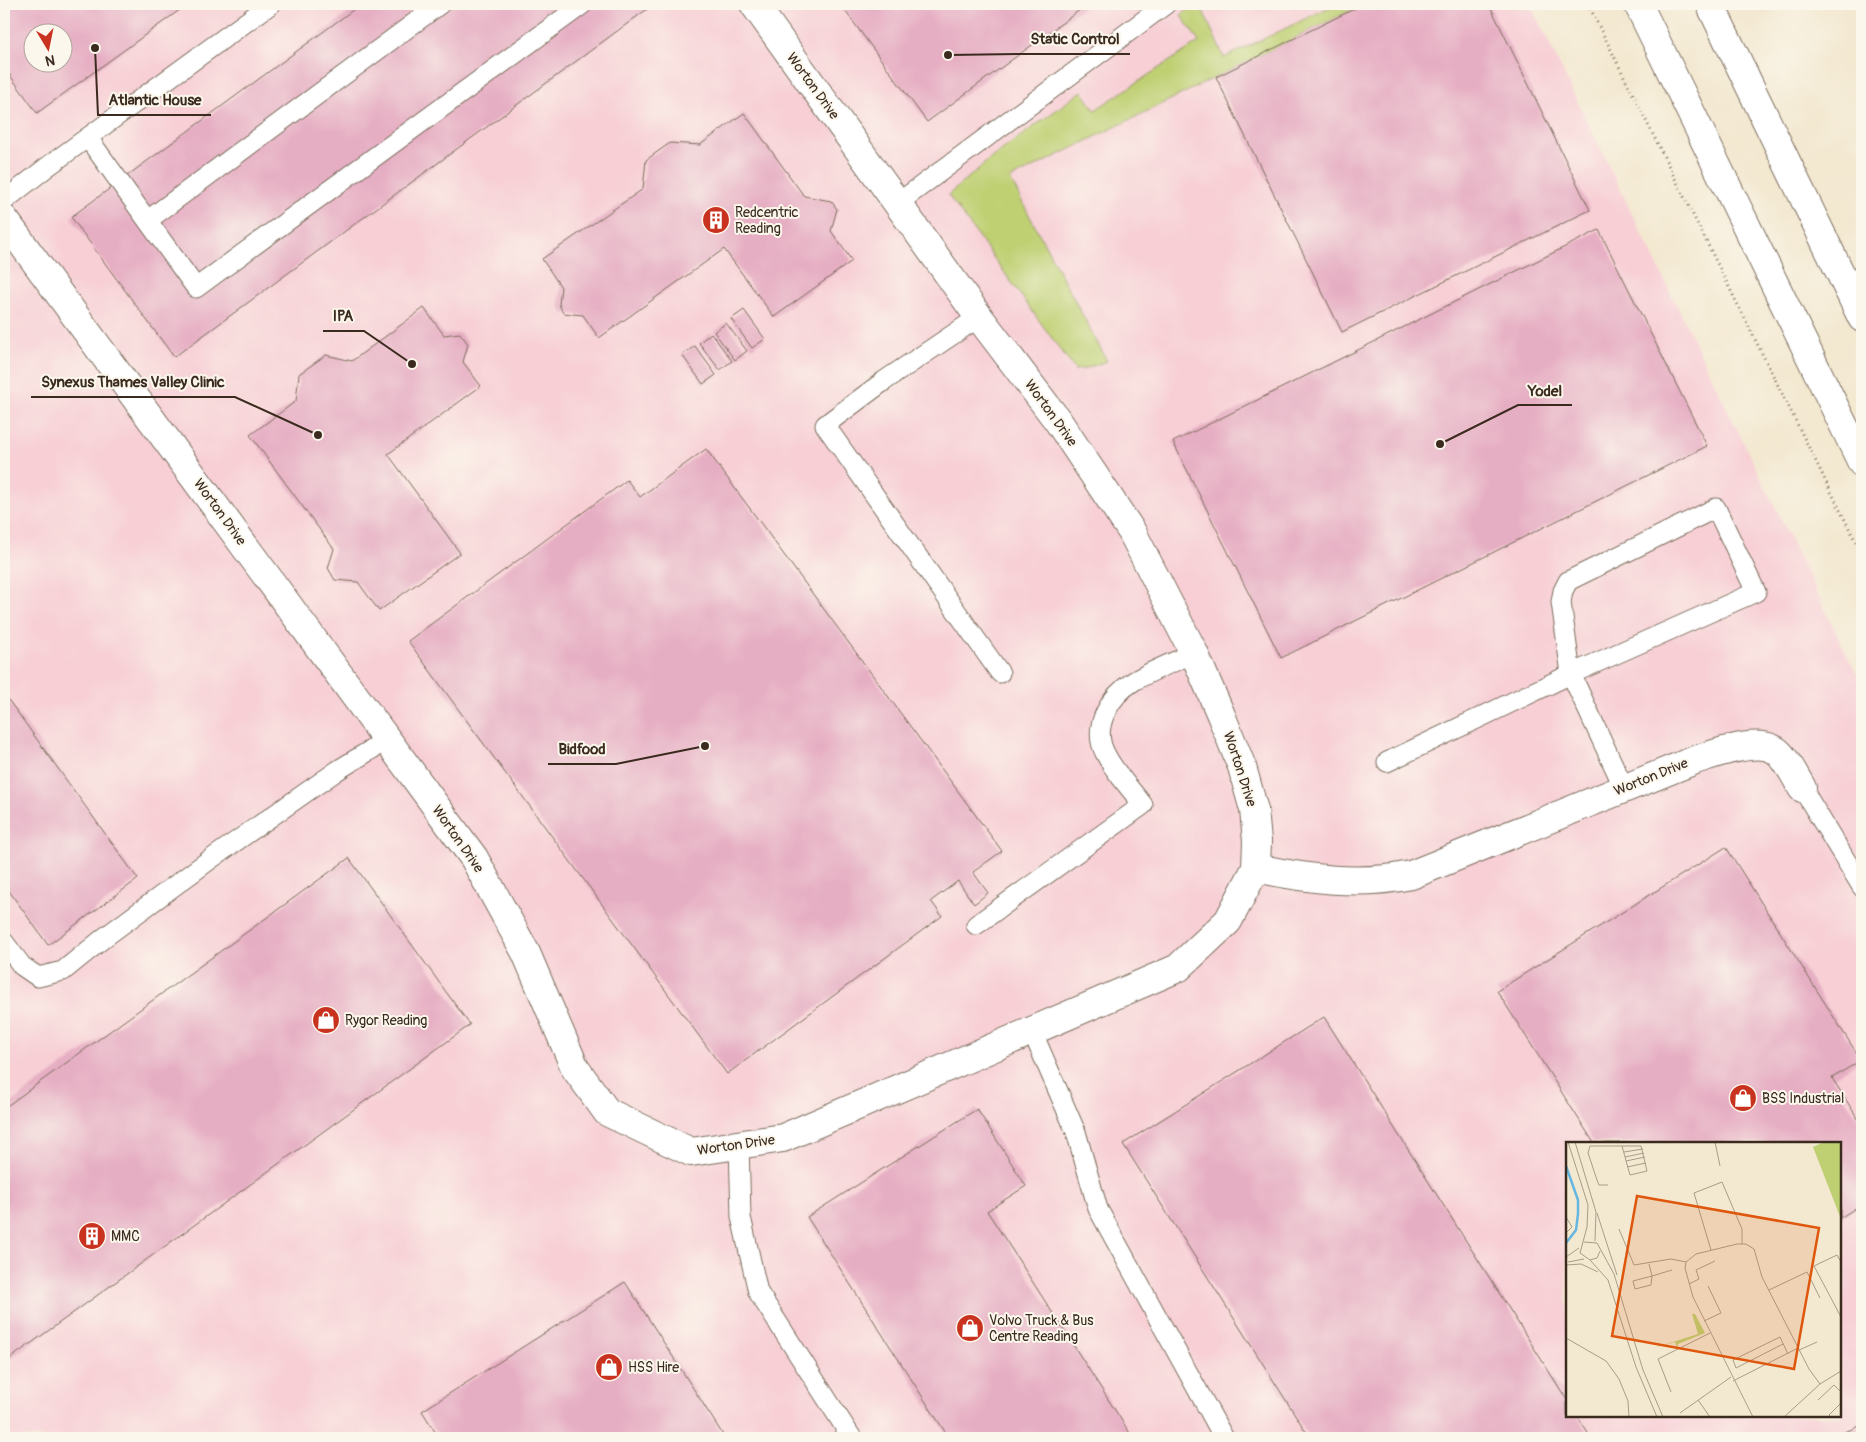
<svg xmlns="http://www.w3.org/2000/svg" width="1866" height="1442" font-family="Pangolin,sans-serif">
<style>
.built{fill:#f7cfd5;fill-rule:evenodd}
.green{fill:#bfd073;stroke:#7d7d48}
.building{fill:#e6aec3;fill-rule:evenodd}
.lines{fill:none;stroke-linecap:round;stroke-linejoin:round}
.service-casing{stroke:#7b6c5c;stroke-width:21}
.minor-casing{stroke:#7b6c5c;stroke-width:30}
.trunk-casing{stroke:#7b6c5c;stroke-width:30}
.path{stroke:#7b6c5c;stroke-width:3;stroke-dasharray:1 4;stroke-linecap:butt}
.service{stroke:#fff;stroke-width:19}
.minor{stroke:#fff;stroke-width:28}
.trunk{stroke:#fff;stroke-width:28}
.labels{text-anchor:middle;dominant-baseline:central;stroke-width:4;stroke-linejoin:round;paint-order:stroke}
.street-label{font-size:14px;fill:#3b2a1e;stroke:#fbf7ec}
.poi-label{font-size:14px;fill:#3b2a1e;stroke:#fbf7ec;text-anchor:start}
.inset-river{fill:none;stroke:#65b7e1;stroke-width:2.5}
.inset-road{fill:none;stroke:#a99c89;stroke-width:1}
.view{fill:#df570d;fill-opacity:0.15;stroke:#df570d;stroke-width:2.5}
.inset-edge{fill:none;stroke:#3b2a1e;stroke-width:2.5}
.leader{fill:none;stroke:#3b2a1e;stroke-width:2}
.callout-dot{fill:#3b2a1e;stroke:#fbf7ec;stroke-width:2}
.callout-label{font-size:15px;text-anchor:middle;font-weight:bold;fill:#3b2a1e;stroke:#fbf7ec;stroke-width:4;stroke-linejoin:round;paint-order:stroke}
</style>
<rect width="100%" height="100%" fill="#fbf7ec"/>
<filter id="ink" filterUnits="userSpaceOnUse"><feTurbulence type="fractalNoise" baseFrequency=".02" numOctaves="2"/><feDisplacementMap in="SourceGraphic" scale="10" xChannelSelector="R" yChannelSelector="G"/><feConvolveMatrix kernelMatrix="1 2 1 2 8 2 1 2 1" color-interpolation-filters="sRGB"/></filter>
<filter id="wash" filterUnits="userSpaceOnUse"><feTurbulence type="fractalNoise" baseFrequency=".0096" numOctaves="4" result="noise"/><feDisplacementMap in="SourceGraphic" scale="20" xChannelSelector="R" yChannelSelector="G"/><feGaussianBlur stdDeviation="1.12" result="paint"/><feColorMatrix in="noise" values="0 0 0 0 0 0 0 0 0 0 0 0 0 0 0 0 0 1.4 0 .05"/><feComposite in="paint" operator="in"/></filter>
<g filter="url(#wash)">
<rect width="100%" height="100%" fill="#f3e8d0"/>
<!-- built -->
<path class="built" d="M4 4H1530L1848 657 1862 683V1438H4ZM32 32H62V62H32ZM1567 1143H1840V1416H1567Z"/>
<!-- green -->
<path class="green" d="M1196 4H1200L1224 58 1336 4H1364L1010 179 1107 361 1084 369 1075 370 948 195 991 158 1082 91 1095 110 1199 42 1181 15Z"/>
<g id="blocks">
<!-- building -->
<path class="building" d="M4 4H188L37 113 4 67ZM32 32H62V62H32Z
M361 4H654L174 357 71 217Z
M840 4H1088L927 122Z
M1364 4H1489L1590 210 1342 332 1216 77Z
M744 113 804 196 831 201 837 209 831 231 852 261 774 317 724 249 599 338 583 315 563 313 559 304 561 287 542 259 643 189 646 160 670 143 700 145Z
M1599 230 1707 446 1281 658 1173 442Z
M424 308 444 335 460 333 468 344 463 362 481 386 388 454 460 553 379 611 358 582 335 580 328 568 334 549 250 435 296 401 299 374 326 355 352 361Z
M744 310 765 339 752 348 731 319Z
M726 323 747 351 735 360 714 332Z
M711 333 732 361 720 370 699 343Z
M695 346 716 375 703 384 682 355Z
M706 449 1002 851 973 872 988 893 974 904 958 881 931 901 942 916 727 1074 408 641 627 480 640 497Z
M4 694 138 879 48 945 4 884Z
M1726 847 1861 1060 1832 1078 1862 1125V1204L1840 1218V1143H1594L1497 991Z
M349 858 470 1025 4 1363V1108Z
M1324 1017 1567 1400V1416H1577L1591 1438H1310L1123 1144Z
M977 1109 1026 1186 987 1211 1133 1438H949L807 1217Z
M625 1282 725 1438H439L422 1411Z
M1862 1425V1438H1830Z"/>
</g>
</g>
<g filter="url(#ink)">
<use href="#blocks" fill-opacity="0" stroke="#7b6c5c" stroke-width="1"/>
<g class="lines">
<!-- service casing -->
<g class="service-casing">
<path id="service" d="M88 138 196 288 583 4
M4 201 47 167 271 4
M898 203 1166 4
M148 220 440 4
M979 317 884 381 825 425 1000 673
M1716 508 1756 592 1571 674 1561 602 1563 591 1568 581Z
M1387 762 1571 674 1624 788
M1802 788 1862 887
M976 925 1143 805C1131 789 1114 772 1105 753 1091 726 1111 695 1134 681 1153 670 1174 662 1194 653
M4 942 22 966 38 977 63 971 105 937 208 861 338 770 387 740
M1032 1031 1076 1132 1098 1209 1224 1438
M739 1145 741 1217 758 1292 852 1438"/>
</g>
<!-- minor casing -->
<g class="minor-casing">
<path id="minor" d="M4 219 474 858 526 953 575 1068 607 1112 691 1152 783 1138 1178 968 1228 921 1256 868 1257 841 1254 810 1242 767 1221 715 1194 653 1132 532 1058 421 979 317 754 4
M1256 868C1308 879 1359 886 1411 875L1695 760C1715 754 1760 736 1778 752 1788 761 1795 776 1802 788"/>
</g>
<!-- trunk casing -->
<g class="trunk-casing">
<path id="trunk" d="M1638 4 1862 463
M1710 4 1862 318"/>
</g>
<!-- path -->
<path class="path" d="M1588 4 1862 554"/>
<!-- service -->
<use href="#service" class="service"/>
<!-- minor -->
<use href="#minor" class="minor"/>
<!-- trunk -->
<use href="#trunk" class="trunk"/>
</g>
</g>
<!-- icons -->
<defs>
<g id="building-disc" transform="scale(1.4375)"><circle r="9.5" fill="#c8321e" stroke="#fbf7ec"/><path d="M-4-6H4V6H1V3H-1V6H-4ZM-2.5-4.3h1.7v1.8h-1.7ZM.8-4.3h1.7v1.8H.8ZM-2.5-1h1.7V.8h-1.7ZM.8-1h1.7V.8H.8Z" fill="#fff"/></g>
<g id="shop-disc" transform="scale(1.4375)"><circle r="9.5" fill="#c8321e" stroke="#fbf7ec"/><path d="M-5-2.5h2.3a2.7 3.5 0 0 1 5.4 0H5L5.5 6h-11ZM-1.5-2.5h3a1.5 2.3 0 0 0-3 0Z" fill="#fff"/></g>
</defs>
<g fill-rule="evenodd">
<use href="#building-disc" x="716" y="220"/>
<use href="#shop-disc" x="326" y="1020"/>
<use href="#shop-disc" x="1743" y="1098"/>
<use href="#building-disc" x="92" y="1236"/>
<use href="#shop-disc" x="970" y="1328"/>
<use href="#shop-disc" x="609" y="1367"/>
</g>
<g class="labels">
<!-- street labels -->
<g class="street-label">
<text transform="translate(813 86) rotate(54)">Worton Drive</text>
<text transform="translate(1051 413) rotate(54)">Worton Drive</text>
<text transform="translate(220 512) rotate(54)">Worton Drive</text>
<text transform="translate(1240 769) rotate(72)">Worton Drive</text>
<text transform="translate(1651 777) rotate(-22)">Worton Drive</text>
<text transform="translate(458 839) rotate(55)">Worton Drive</text>
<text transform="translate(736 1145) rotate(-8)">Worton Drive</text>
</g>
<!-- poi labels -->
<g class="poi-label">
<text x="735" y="212">Redcentric<tspan x="735" dy="16">Reading</tspan></text>
<text x="345" y="1020">Rygor Reading</text>
<text x="1762" y="1098">BSS Industrial</text>
<text x="111" y="1236">MMC</text>
<text x="989" y="1320">Volvo Truck &amp; Bus<tspan x="989" dy="16">Centre Reading</tspan></text>
<text x="628" y="1367">HSS Hire</text>
</g>
</g>
<!-- overview -->
<g transform="translate(1566 1142)">
<rect width="275" height="275" fill="#f3e8d0"/>
<path d="M258 0H275V77L247 5ZM126 172H129L139 191 112 202 111 206 109 200 85 207 132 192Z" fill="#bfd073"/>
<path class="inset-river" d="M0 24 12 58V72L10 88 0 101"/>
<path class="inset-road" d="M2 0 22 63 21 85 14 111 24 118 31 116 34 109M9 0 30 70 29 99M149 0 154 24M58 10 77 7M59 15 78 11M60 19 79 15M61 25 80 21M42 43H33L31 38 22 11 24 4H75L81 29 64 33 56 4M31 71 51 133M0 75 6 85 0 91M53 87 68 123 105 117 120 120M18 100 31 101 48 132 77 228 97 275M145 108 128 51 156 40 176 87V102M0 115 13 106M24 118 42 138 70 225 91 275M2 120 18 117M275 120 271 113 248 124 275 175M83 122 86 134 106 128M0 123 15 122 32 130M86 134 85 143 69 147 67 139ZM123 142 133 137 130 128 149 119M203 148 241 130 254 156M138 179 155 171 142 144M0 196 40 219 53 237 62 259 63 275M217 202 170 226 167 218 214 195 222 212M233 208 251 200M167 239 232 206M105 250 92 217 144 191M132 258 144 275M252 258 268 243 275 250M114 271 165 235M187 275 127 155 119 126 120 120 130 112 171 102H180L188 107 196 135 243 227 254 242M218 275 254 242 275 229M265 275 263 273 275 261"/>
<path class="view" d="M71 54 253 86 228 227 46 194Z"/>
<rect width="275" height="275" class="inset-edge"/>
</g>
<!-- callouts -->
<path class="leader" d="M948 55L1021 54H1130M95 48L98 115H211M412 364L364 331H323M318 435L235 397H31M1440 444L1518 405H1572M705 746L616 764H548"/>
<g class="callout-dot">
<circle cx="948" cy="55" r="5"/>
<circle cx="95" cy="48" r="5"/>
<circle cx="412" cy="364" r="5"/>
<circle cx="318" cy="435" r="5"/>
<circle cx="1440" cy="444" r="5"/>
<circle cx="705" cy="746" r="5"/>
</g>
<g class="callout-label">
<text x="1075" y="44">Static Control</text>
<text x="155" y="105">Atlantic House</text>
<text x="343" y="321">IPA</text>
<text x="133" y="387">Synexus Thames Valley Clinic</text>
<text x="1545" y="396">Yodel</text>
<text x="582" y="754">Bidfood</text>
</g>
<!-- margin -->
<rect width="1866" height="1442" fill="none" stroke="#fbf7ec" stroke-width="20"/>
<!-- north arrow -->
<g transform="translate(48 48) rotate(170)"><circle r="24" fill="#fbf7ec" stroke="#aea59a"/>
<path d="M0-4L9 19L0 12L-9 19Z" fill="#c8321e"/>
<text y="-8" font-size="14" font-weight="bold" text-anchor="middle" fill="#3b2a1e">N</text>
</g>
</svg>
